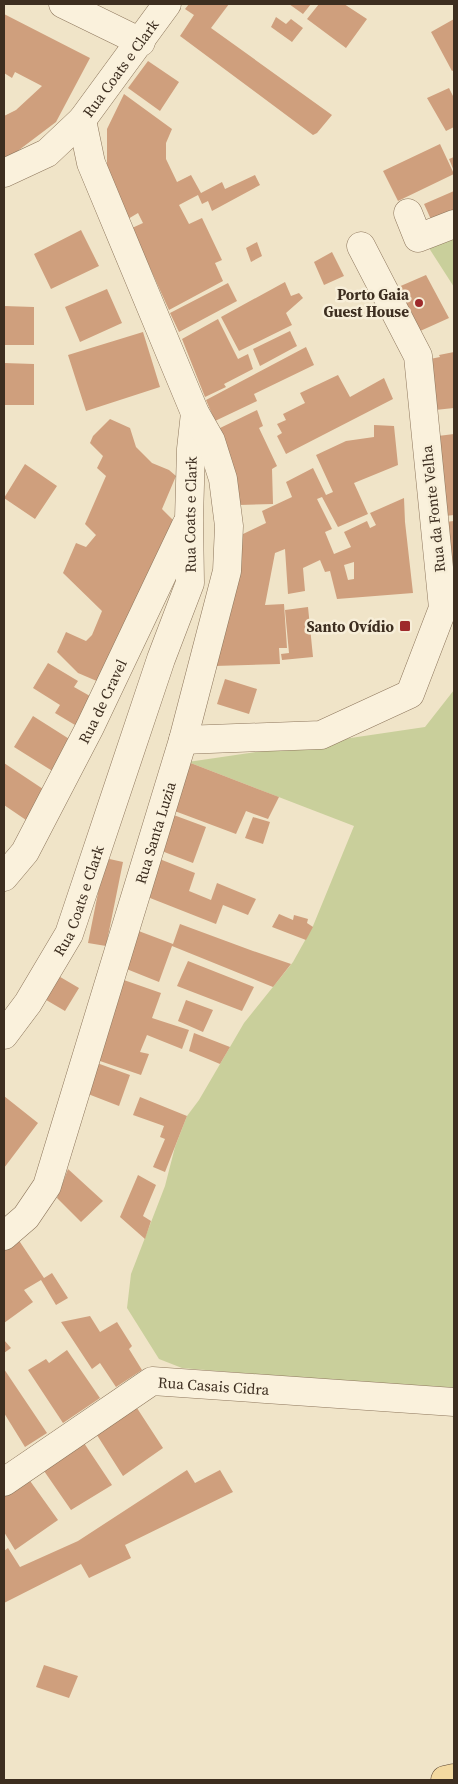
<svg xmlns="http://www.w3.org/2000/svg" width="458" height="1784" font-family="'Source Serif 4',serif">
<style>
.green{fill:#c9cf9b}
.building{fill:#cf9f7d;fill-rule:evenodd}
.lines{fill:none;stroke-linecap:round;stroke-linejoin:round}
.minor-casing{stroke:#8d765c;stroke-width:29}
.major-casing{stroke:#5b4430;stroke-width:29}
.minor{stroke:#faf1dc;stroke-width:28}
.major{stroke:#f3d9a0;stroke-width:28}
.poi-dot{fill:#9e2a2b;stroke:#f7eed8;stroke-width:2}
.labels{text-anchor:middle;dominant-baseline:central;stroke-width:5;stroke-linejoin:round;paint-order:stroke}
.street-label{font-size:15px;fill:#3d2e20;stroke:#f7eed8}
.poi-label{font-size:15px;font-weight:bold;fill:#3d2e20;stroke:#f7eed8;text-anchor:end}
</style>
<rect width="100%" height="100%" fill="#f0e4c8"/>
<!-- green -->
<path class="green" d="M454 235V287L427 245Z
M454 690V1391L182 1368 159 1359 127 1308 131 1274 165 1186 175 1147 187 1116 199 1100 244 1023 293 962 313 926 354 826 188 762 425 727Z"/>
<!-- building -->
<path class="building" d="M189 4H229L211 28 332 115 317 133 313 135 180 36 194 15 185 9Z
M289 4H311L303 14Z
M319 4H344L367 19 346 48 307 19Z
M4 14 90 58 56 122 15 153 4 157V116L16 110 42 86 15 72 12 78 4 73Z
M276 17 286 24 291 19 303 28 292 42 271 27Z
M454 19V70L452 71 431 32Z
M148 61 179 82 160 111 128 88Z
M449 88 454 98V127L446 131 427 98Z
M124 94 172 129 166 143V159L177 182 191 175 201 193 222 182 225 189 255 175 260 185 212 211 208 201 202 204 198 195 179 205 189 224 202 218 222 260 215 263 223 281 169 310 132 228 143 223 138 213 128 219 107 170V129Z
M440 144 454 174 398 201 383 171Z
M454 157V171L449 159Z
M454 191V218L434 226 424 204Z
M81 230 99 266 51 289 34 254Z
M257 242 262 256 251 262 246 248Z
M332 252 344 276 324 285 314 262Z
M426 275 449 318 418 332 396 288Z
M285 282 291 296 299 293 303 298 286 313 292 325 239 351 221 317Z
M228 283 237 301 179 332 170 313Z
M107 289 122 323 80 342 65 307Z
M4 306 34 307V345H4Z
M218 319 238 359 248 354 253 369 224 384 226 387 205 397 182 339Z
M290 331 297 346 260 366 253 349Z
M143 332 160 387 86 411 68 355Z
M306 347 314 365 254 394 257 401 215 421 206 400Z
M454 352V408L435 410 430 359 440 357 439 355Z
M4 363 34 364V405H4Z
M338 375 350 397 384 378 393 399 286 454 277 436 282 433 277 424 286 420 283 414 305 403 300 393Z
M257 410 263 426 259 428 277 466 272 469 273 504 239 505 218 429Z
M110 419 130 428 136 447 152 463 169 470 176 476 162 509 174 521 99 682 78 673 57 652 66 632 86 641 92 635 102 611 63 573 76 543 86 547 96 535 85 524 106 476 97 468 103 456 90 443 93 436Z
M374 425 394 426 398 465 354 483 368 514 338 527 322 497 317 499 332 529 325 532 334 554 351 547 344 532 367 521 370 528 376 525 370 513 404 498 405 522 413 593 337 599 330 571 325 572 320 560 303 568 305 591 288 594 285 549 275 553 265 605 284 604 287 648H279L280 664 214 666 232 608 238 569 241 535 266 523 262 511 292 497 286 482 313 468 326 495 333 492 316 455 346 441 374 437ZM354 562V579L348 580 344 565Z
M454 434V515L445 516 438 436Z
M25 464 57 486 35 519 4 498Z
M454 521V578L453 579 445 522Z
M308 607 313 657 282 660 281 654 289 653 285 610Z
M48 663 78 681 74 687 97 700 80 728 55 713 60 705 33 688Z
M225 679 257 689 249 714 217 704Z
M33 716 74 742 54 772 14 747Z
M188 762 279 797 268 819 246 811 236 834 172 810Z
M4 763 46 791 26 820 4 805Z
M171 814 206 827 193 863 159 850Z
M253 817 270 822 263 844 245 838Z
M105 858 123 862 106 946 88 943Z
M157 858 195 873 189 891 211 900 217 883 256 899 248 915 223 905 216 924 145 896Z
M279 914 293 920 294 915 308 919 307 923 313 927 306 940 272 927Z
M180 924 253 951 291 964 273 987 172 946 159 982 124 968 136 930 173 944Z
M188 961 254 987 242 1011 177 986Z
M50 971 79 988 65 1011 36 994Z
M121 979 161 993 152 1018 189 1030 182 1049 147 1035 140 1052 149 1054 141 1075 97 1060Z
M186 1000 213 1010 203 1032 178 1021Z
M194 1033 230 1047 220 1064 189 1051Z
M97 1063 130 1075 119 1106 88 1094Z
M4 1096 38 1123 4 1168Z
M140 1097 187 1116 165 1172 153 1167 165 1139 160 1137 164 1126 133 1115Z
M68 1169 103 1201 81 1222 57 1198Z
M138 1175 156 1185 143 1216 151 1221 145 1239 120 1217Z
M18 1239 44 1278 52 1273 68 1298 56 1305 41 1280 24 1290 33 1302 4 1323V1247Z
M90 1316 100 1332 117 1322 132 1346 129 1349 142 1370 116 1387 100 1363 92 1369 61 1322Z
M4 1340 11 1348 4 1353Z
M67 1350 100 1398 63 1423 28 1370 46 1359 49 1363Z
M4 1369 47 1433 25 1447 4 1413Z
M135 1405 163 1448 123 1476 95 1432Z
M82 1440 112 1485 71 1510 42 1468Z
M187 1470 195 1483 220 1470 233 1492 125 1545 131 1558 89 1578 81 1564 4 1603V1551L8 1548 20 1567 78 1541Z
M28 1478 58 1520 15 1550 4 1532V1494Z
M44 1665 78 1676 69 1698 36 1687Z"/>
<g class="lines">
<!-- minor casing -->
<g class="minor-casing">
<g id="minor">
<path d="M63 4 141 42"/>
<path id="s1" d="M4 173 47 153 82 120 167 4"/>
<path d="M408 213 418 238 454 224"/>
<path d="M183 740 321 735 410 694 443 608 418 356 361 246"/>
<path id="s2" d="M4 877 25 852 90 727 186 525"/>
<path id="s3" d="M4 1035 28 1003 69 934 161 659 190 583 189 519 191 449 195 413"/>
<path id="s4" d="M4 1236 26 1217 47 1186 183 740 227 571 229 526 223 479 211 441 195 413 91 163 82 120"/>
<path id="s5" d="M4 1482 152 1381 454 1402"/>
</g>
</g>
<!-- major casing -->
<g class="major-casing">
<path id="major" d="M445 1780 454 1778"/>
</g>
<!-- minor -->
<use href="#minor" class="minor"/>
<!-- major -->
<use href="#major" class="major"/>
</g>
<!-- markers -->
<g class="poi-dot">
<circle cx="419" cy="303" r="5"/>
<rect x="399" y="620" width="12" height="12" rx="2.5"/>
</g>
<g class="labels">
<!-- street labels -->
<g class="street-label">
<text stroke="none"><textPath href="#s1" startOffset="160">Rua Coats e Clark</textPath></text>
<text transform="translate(433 509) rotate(-96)">Rua da Fonte Velha</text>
<text stroke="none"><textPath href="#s3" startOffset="560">Rua Coats e Clark</textPath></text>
<text stroke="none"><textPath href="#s2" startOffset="202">Rua de Cravel</textPath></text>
<text stroke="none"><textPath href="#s4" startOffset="436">Rua Santa Luzia</textPath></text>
<text stroke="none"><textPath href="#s3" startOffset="155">Rua Coats e Clark</textPath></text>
<text stroke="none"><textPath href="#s5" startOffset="241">Rua Casais Cidra</textPath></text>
</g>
<!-- poi labels -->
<g class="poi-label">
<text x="409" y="294">Porto Gaia<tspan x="409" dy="17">Guest House</tspan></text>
<text x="394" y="626">Santo Ovídio</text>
</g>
</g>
<!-- border -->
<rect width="458" height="1784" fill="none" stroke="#3d2e20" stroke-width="10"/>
</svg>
